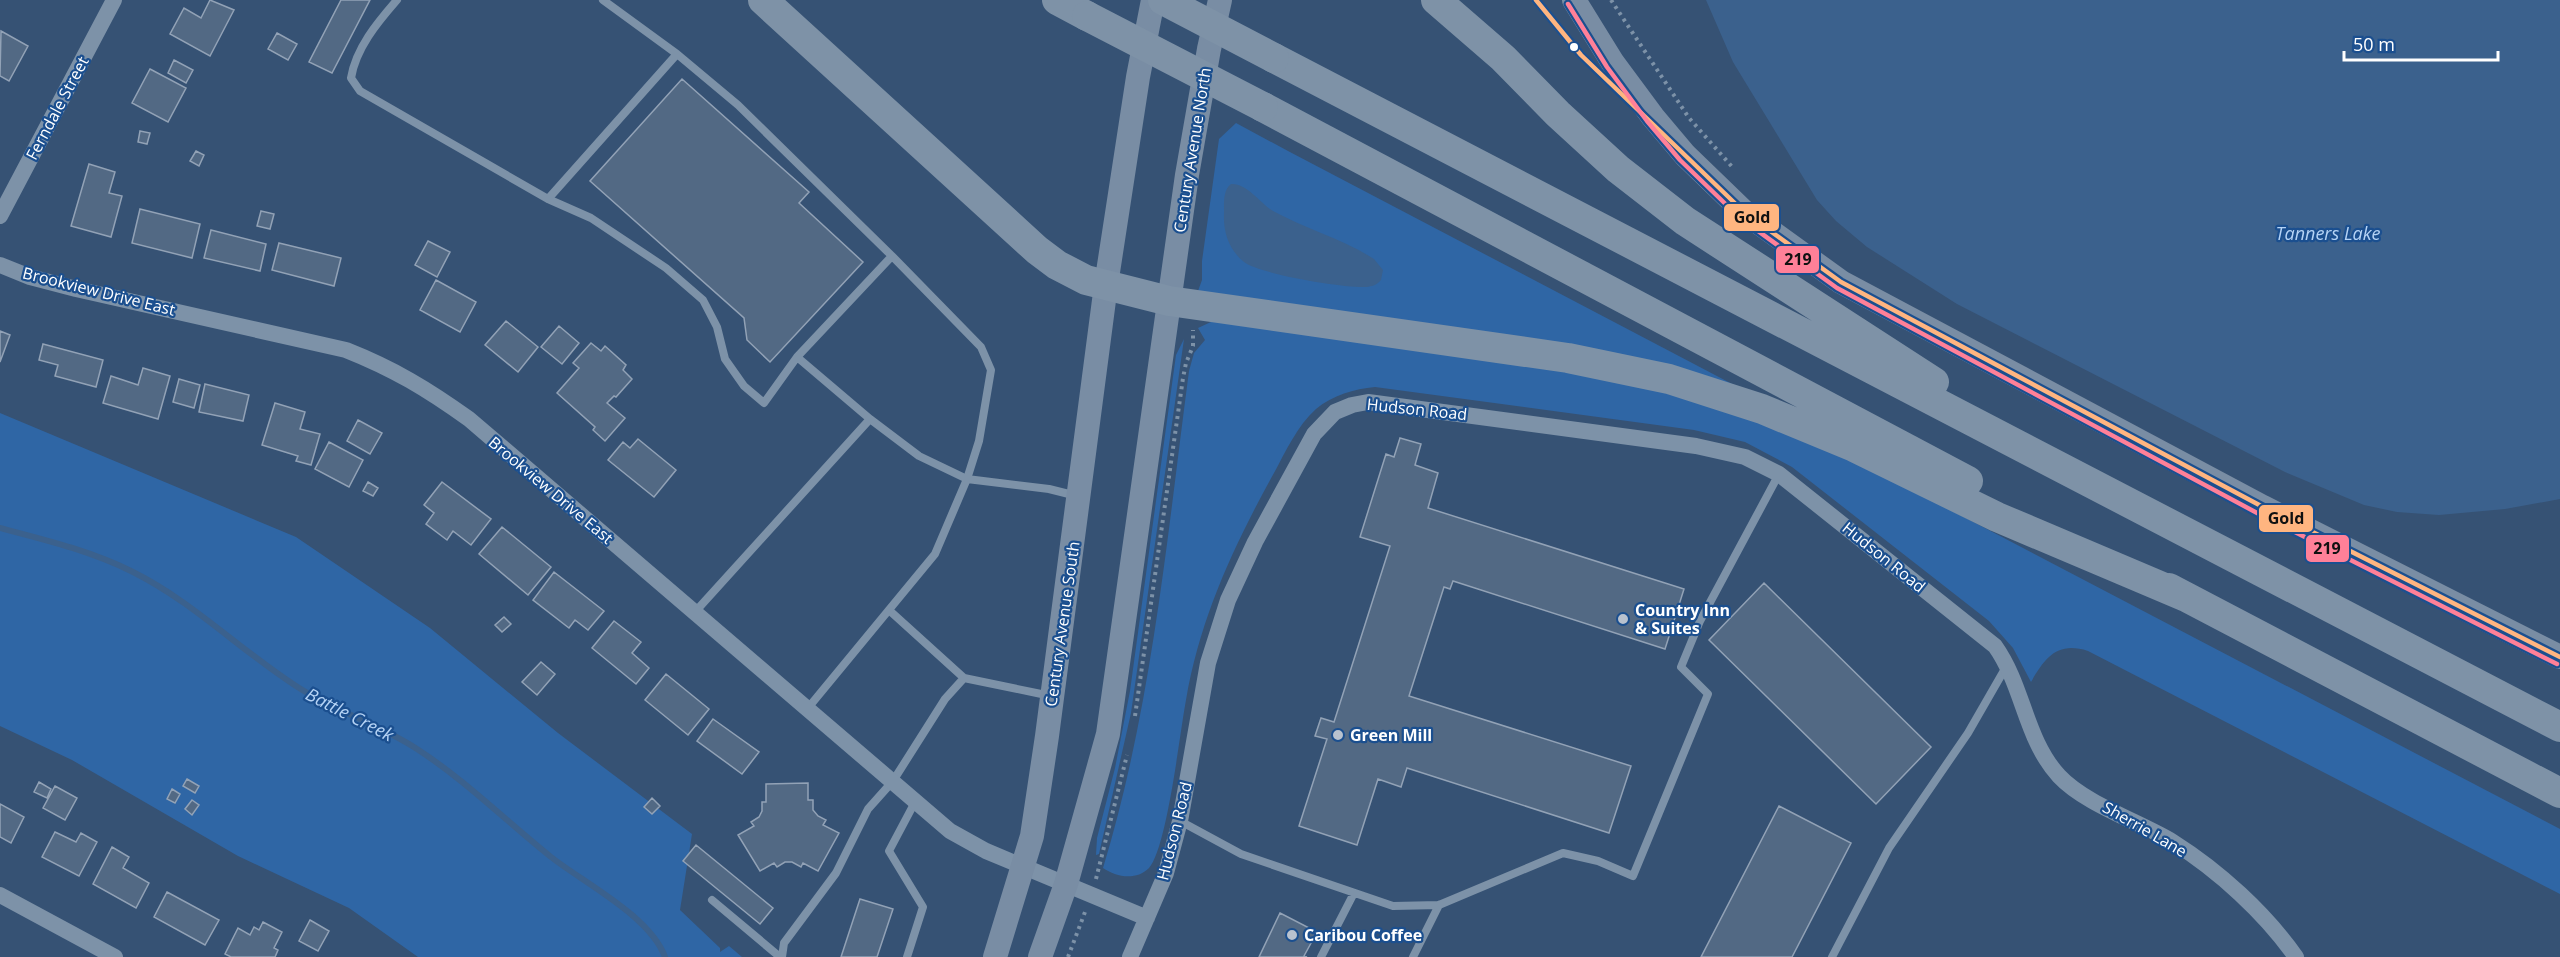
<svg xmlns="http://www.w3.org/2000/svg" width="2560" height="957" font-family="'Open Sans',sans-serif">
<style>
.green{fill:#2f66a5}
.water{fill:#3b618d}
.lines{fill:none;stroke-linecap:round;stroke-linejoin:round}
.stream{stroke:#3b618d;stroke-width:6}
.building{fill:#526984;stroke:#92a2b6;stroke-width:1.5}
.path{stroke:#7d92a8;stroke-width:4;stroke-dasharray:3 4.5;stroke-linecap:butt}
.lane{stroke:#7d92a8;stroke-width:8}
.street{stroke:#7d92a8;stroke-width:16}
.secondary{stroke:#798da4;stroke-width:24}
.highway{stroke:#7e92a7;stroke-width:30}
.highway-bridge{stroke:#7e92a7;stroke-width:30}
.bus-1-casing{stroke:#1b4f8f;stroke-width:9}
.bus-2-casing{stroke:#1b4f8f;stroke-width:9}
.bus-1{stroke:#ffb580;stroke-width:4.5}
.bus-2{stroke:#ff8098;stroke-width:4.5}
.bus-dot{fill:#fff;stroke:#1b4f8f;stroke-width:2}
.poi-dot{fill:#b9c2ce;stroke:#1b4f8f;stroke-width:2}
.labels{text-anchor:middle;dominant-baseline:central;stroke-width:4.5;stroke-linejoin:round;paint-order:stroke}
.street-label{font-size:16px;fill:#fff;stroke:#1b4f8f}
.poi-label{font-size:16px;font-weight:bold;fill:#fff;stroke:#1b4f8f;text-anchor:start}
.water-label{font-size:18px;font-style:italic;fill:#b5d3f5;stroke:#1b4f8f}
.line-badge{stroke:#1b4f8f;stroke-width:2}
.pale-badge-label{font-size:16px;text-anchor:middle;font-weight:bold;fill:#111}
</style>
<rect width="100%" height="100%" fill="#365274"/>
<!-- green -->
<path class="green" d="M1236 123 1288 151 1755 396 1198 291 1202 280V261L1219 139Z
M1213 321 1581 372 1745 413 1897 482 2560 829V894L2088 651C2057 641 2045 658 2031 682L2013 648 1989 621 1792 467 1745 442 1694 430 1375 387C1354 389 1333 395 1316 409 1297 426 1286 451 1274 473 1234 545 1200 618 1186 700 1180 732 1167 848 1149 868 1136 881 1116 877 1103 868 1152 707 1167 537 1189 371L1194 353 1205 340 1198 328Z
M1184 339 1131 713 1099 854 1096 855 1097 838 1115 768 1130 691 1176 355Z
M0 413 296 537 430 628 558 733 692 834 680 910 720 948V952L729 946 742 957H418L349 908 238 856 72 760 0 726Z"/>
<!-- water -->
<path class="water" d="M1706 0H2560V499L2505 509 2439 515 2397 512 2364 505 2285 472 1957 304 1867 247 1836 221 1817 200 1733 62Z
M1231 184C1247 183 1260 203 1273 211 1306 229 1343 239 1374 259L1383 270 1381 280C1377 285 1371 287 1365 287 1344 288 1259 274 1244 262 1229 250 1223 232 1224 213 1224 203 1223 190 1231 184Z"/>
<g class="lines">
<!-- stream -->
<path class="stream" d="M0 528C46 540 91 551 133 572 193 602 240 650 296 686 334 711 379 724 417 749 465 780 506 821 551 857 584 883 650 916 665 957"/>
</g>
<!-- building -->
<path class="building" d="M210 0 234 10 210 56 170 34 184 8 201 18Z
M341 0H370L332 73 309 62Z
M1 31 28 46 9 81 0 76Z
M277 33 297 44 288 60 268 49Z
M174 60 193 70 186 83 168 73Z
M150 69 186 88 168 122 132 103Z
M682 79 809 192 799 203 863 262 770 362 747 340 744 318 590 181Z
M140 131 150 133 147 144 138 142Z
M196 151 204 155 199 166 190 161Z
M89 164 115 172 109 193 122 196 111 237 71 226Z
M140 209 200 224 192 258 132 243Z
M261 211 274 214 270 229 257 226Z
M211 230 266 244 260 271 204 258Z
M428 241 450 252 437 277 415 265Z
M279 243 341 258 334 286 272 270Z
M436 280 476 302 460 332 420 310Z
M506 321 538 347 518 372 485 345Z
M559 326 579 343 562 364 541 347Z
M0 331 10 335 0 362Z
M591 343 601 351 605 346 626 365 623 370 632 379 616 397 614 396 607 403 625 418 605 441 593 430 595 427 557 393 579 368 573 363Z
M43 344 103 360 96 387 55 376 58 365 39 360Z
M143 368 170 376 158 419 103 403 111 376 138 385Z
M179 379 200 385 194 408 173 402Z
M205 384 249 395 243 421 199 412Z
M275 403 305 412 300 429 320 434 311 465 296 461 298 456 262 445Z
M358 420 382 433 370 454 347 441Z
M1400 438 1421 444 1415 465 1438 473 1428 508 1684 589 1665 649 1453 581 1450 589 1444 587 1409 696 1631 766 1609 833 1407 768 1401 787 1378 779 1357 845 1299 826 1327 739 1315 736 1321 718 1334 722 1390 546 1360 537 1386 454 1394 457Z
M638 439 676 470 654 497 608 460 623 442 630 448Z
M329 442 363 460 349 487 315 469Z
M368 482 378 488 373 496 363 491Z
M442 482 491 519 471 545 453 531 447 540 426 524 434 513 424 505Z
M502 527 551 567 528 595 479 554Z
M554 572 604 611 588 630 575 620 569 628 533 600Z
M1764 583 1931 747 1876 804 1709 640Z
M504 617 511 624 502 632 495 625Z
M614 621 641 642 632 653 649 668 636 684 592 648Z
M541 662 555 674 537 695 522 682Z
M666 674 709 709 688 735 645 700Z
M713 719 759 752 742 774 697 741Z
M187 779 199 786 195 793 183 786Z
M39 782 51 789 47 798 34 792Z
M808 783V800H813V810L818 816 826 820 823 825 839 833 818 871 803 863 801 867 792 862H785L777 867 774 863 760 871 738 835 754 826 751 822 759 817 762 811V802H766V784Z
M55 786 77 798 65 820 43 808Z
M172 789 180 794 175 803 167 799Z
M652 798 660 806 652 814 644 807Z
M192 800 199 805 192 815 185 809Z
M0 804 24 817 11 843 0 837Z
M1779 806 1851 843 1792 957H1701Z
M55 832 76 842 81 833 97 842 79 876 42 857Z
M696 845 773 908 760 924 683 861Z
M112 847 129 857 123 868 149 883 136 908 93 884Z
M167 892 219 920 205 945 154 917Z
M860 899 893 909 877 957H841Z
M1280 913 1317 932 1304 956 1307 957H1259Z
M310 920 329 931 318 951 299 941Z
M263 922 282 932 274 948 278 950 275 957H231L225 954 238 928 250 935 254 927 259 930Z"/>
<g class="lines">
<!-- path -->
<path class="path" d="M1611 0 1689 118 1734 169
M1135 716 1183 378 1186 363 1193 346V330
M1096 879 1127 755
M1068 957 1085 912"/>
<!-- lane -->
<path class="lane" d="M397 0C377 23 356 48 351 78L360 91 548 199 591 218 666 268 703 300 717 327 725 359 744 386 764 403 797 357 892 256 738 105 677 54 603 0
M1536 0 1581 55 1627 99
M548 199 677 54
M797 357 870 419
M890 611 964 678 1051 696
M695 612 870 419 919 456 967 479 1049 489 1077 496
M808 708 935 554 967 479 979 441 991 370 981 347 892 256
M1180 821 1241 854 1393 906 1439 905 1563 853 1598 861 1633 876 1708 694 1681 667 1700 621 1779 474
M712 900 780 957
M782 957 784 943 836 873 868 809 893 781 945 699 964 678
M907 957 923 907 889 851 915 802
M1321 957 1354 893
M1413 957 1439 905
M1832 957 1889 848 1968 733 2006 667"/>
<!-- street -->
<path class="street" d="M0 216 114 0
M0 265 30 277 76 289 346 350C394 369 427 389 469 419L950 831 986 851 1147 918
M0 895 115 957
M1130 957 1166 873 1180 821 1208 663 1228 600 1255 542 1314 434 1335 412 1352 405 1368 402 1696 446 1745 457 1779 474 1995 646C2024 687 2025 739 2059 776 2085 804 2140 822 2173 842 2219 871 2265 913 2296 957"/>
<!-- secondary -->
<path class="secondary" d="M1574 0 1613 63 1653 117 1685 155 1744 212 1841 282 2263 507 2560 657
M995 957 1032 836 1047 736 1106 285 1138 77 1153 0
M1040 957 1066 884 1108 734 1187 175 1209 49 1220 0"/>
<!-- highway -->
<path class="highway" d="M763 0 1037 250 1057 265 1086 280 1169 301 1568 358 1669 379 1762 409 1854 447 1997 517 2186 597
M1057 0 1087 16
M1436 0 1503 58 1558 114 1618 169 1685 221 1934 382
M1274 58 2560 727
M1263 107 1968 481
M2169 588 2560 793"/>
<!-- highway-bridge -->
<path class="highway-bridge" d="M1163 0 1274 58
M1087 16 1263 107"/>
<!-- bus-1 casing -->
<g class="bus-1-casing">
<path id="bus-1" d="M1536 0 1581 55 1744 212 1841 282 2263 507 2560 657"/>
</g>
<!-- bus-2 casing -->
<g class="bus-2-casing">
<path id="bus-2" d="M1568 4 1607 67 1647 121 1680 160 1740 218 1837 288 2259 514 2557 664"/>
</g>
<!-- bus-1 -->
<use href="#bus-1" class="bus-1"/>
<!-- bus-2 -->
<use href="#bus-2" class="bus-2"/>
</g>
<!-- markers -->
<circle class="bus-dot" cx="1574" cy="47" r="5"/>
<g class="poi-dot">
<circle cx="1623" cy="619" r="6"/>
<circle cx="1338" cy="735" r="6"/>
<circle cx="1292" cy="935" r="6"/>
</g>
<g class="labels">
<!-- street labels -->
<g class="street-label">
<text transform="translate(57 108) rotate(-62)">Ferndale Street</text>
<text transform="translate(1192 150) rotate(-81)">Century Avenue North</text>
<text transform="translate(99 291) rotate(14)">Brookview Drive East</text>
<text transform="translate(1417 409) rotate(6)">Hudson Road</text>
<text transform="translate(551 490) rotate(40)">Brookview Drive East</text>
<text transform="translate(1884 557) rotate(39)">Hudson Road</text>
<text transform="translate(1062 624) rotate(-82)">Century Avenue South</text>
<text transform="translate(2145 829) rotate(30)">Sherrie Lane</text>
<text transform="translate(1174 831) rotate(-76)">Hudson Road</text>
</g>
<!-- poi labels -->
<g class="poi-label">
<text x="1635" y="610">Country Inn<tspan x="1635" dy="18">&amp; Suites</tspan></text>
<text x="1350" y="735">Green Mill</text>
<text x="1304" y="935">Caribou Coffee</text>
</g>
<!-- water labels -->
<g class="water-label">
<text x="2328" y="233">Tanners Lake</text>
<text transform="translate(350 714) rotate(27)">Battle Creek</text>
</g>
</g>
<g class="line-badge">
<rect x="1723" y="203" width="57" height="29" rx="6" fill="#ffb580"/>
<rect x="1775" y="245" width="45" height="29" rx="6" fill="#ff8098"/>
<rect x="2258" y="504" width="56" height="29" rx="6" fill="#ffb580"/>
<rect x="2305" y="534" width="45" height="29" rx="6" fill="#ff8098"/>
</g>
<g class="pale-badge-label">
<text x="1752" y="223">Gold</text>
<text x="1798" y="265">219</text>
<text x="2286" y="524">Gold</text>
<text x="2327" y="554">219</text>
</g>
<!-- scale -->
<path d="M2344 51v9h154v-9" fill="none" stroke="#ffffff" stroke-width="3"/>
<text x="2353" y="51" font-size="18" fill="#ffffff" stroke="#1b4f8f" stroke-width="4.5" paint-order="stroke">50 m</text>
</svg>
